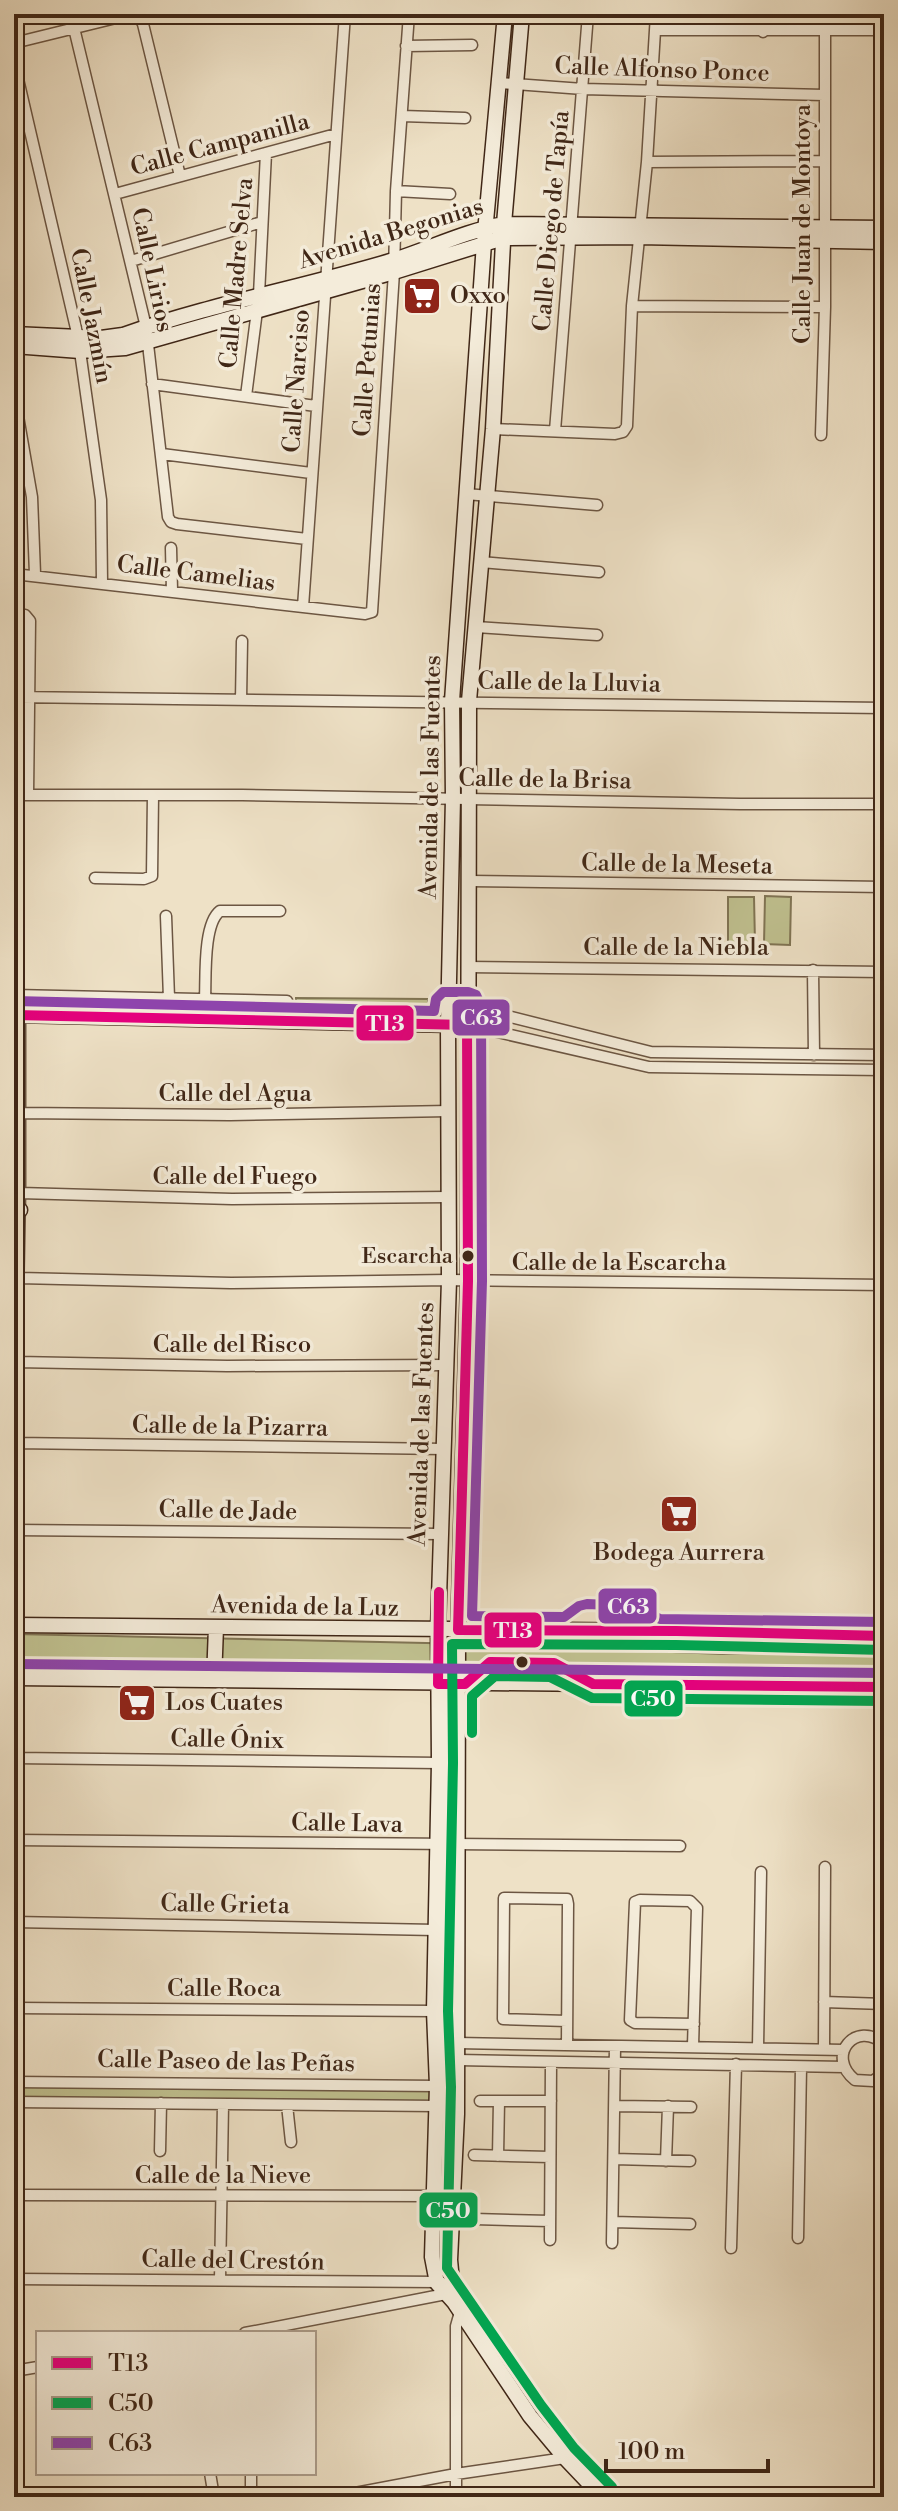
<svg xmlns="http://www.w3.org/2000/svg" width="898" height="2511" font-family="'Libre Bodoni',serif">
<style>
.green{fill:#c0c190;stroke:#807454;stroke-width:2}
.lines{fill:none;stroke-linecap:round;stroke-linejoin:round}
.street-casing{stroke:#6c5643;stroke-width:13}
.secondary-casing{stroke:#402717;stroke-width:17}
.street{stroke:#f4ecda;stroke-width:10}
.secondary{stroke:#f4ecda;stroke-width:14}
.bus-1-casing{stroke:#f4ecda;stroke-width:16}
.bus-2-casing{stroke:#f4ecda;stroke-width:16}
.bus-3-casing{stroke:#f4ecda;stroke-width:16}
.bus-1{stroke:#e5007d;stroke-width:10}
.bus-2{stroke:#00a651;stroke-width:10}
.bus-3{stroke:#8e44ad;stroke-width:10}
.bus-dot{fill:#402717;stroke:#f4ecda;stroke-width:3}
.labels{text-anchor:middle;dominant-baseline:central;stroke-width:7;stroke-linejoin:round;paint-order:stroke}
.bus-label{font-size:22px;fill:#402717;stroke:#f4ecda;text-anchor:end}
.street-label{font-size:24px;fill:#402717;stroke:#f4ecda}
.poi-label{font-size:24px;fill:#402717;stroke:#f4ecda;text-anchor:start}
.line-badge{stroke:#f4ecda;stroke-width:3}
.badge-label{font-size:22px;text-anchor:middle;font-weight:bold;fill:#fff}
</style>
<rect width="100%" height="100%" fill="#eee1c6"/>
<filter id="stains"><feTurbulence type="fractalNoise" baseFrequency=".0025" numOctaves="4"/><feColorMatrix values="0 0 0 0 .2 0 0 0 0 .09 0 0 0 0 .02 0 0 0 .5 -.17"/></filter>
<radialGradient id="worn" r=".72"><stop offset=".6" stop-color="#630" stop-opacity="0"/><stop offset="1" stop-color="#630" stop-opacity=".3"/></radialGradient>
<!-- green -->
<path class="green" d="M765 896 791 897 790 945 764 944Z
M728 897H754L755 943H728Z
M296 998 428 999V1019H381V1013L296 1012Z
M14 1634 472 1644 723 1654 884 1650V1675L14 1671Z
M14 2083 432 2089 431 2104 14 2101Z"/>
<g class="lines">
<!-- street casing -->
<g class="street-casing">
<path id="street" d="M74 28 146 327 168 517 171 522 177 524 307 539
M655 30H884
M695 30 696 14
M763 32V14
M14 43 128 15 139 16 143 24 180 176
M406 46 472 45
M14 62 78 337 101 500 102 582
M500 83 583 89 824 95
M402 116 465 118
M647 162 823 161
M396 191 450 194
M115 194 336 134
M131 261 262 222
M632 306 825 307
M152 384 316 406
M14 393 32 497 35 574
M246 396 259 295 266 153
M493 429 615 434 623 432 627 426 632 306 647 162 656 14
M555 431 588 14
M821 435 825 307V14
M162 454 311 473
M466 494 597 505
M171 548 172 591
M481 562 599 572
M14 574 365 614 372 612 394 272 396 191 409 14
M303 607 345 14
M14 614 25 615 30 621 28 795
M476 627 597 635
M14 697 884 708
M241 700 242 641
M14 795H242L740 804H884
M95 878 144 879 152 876 153 795
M470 881 884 887
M166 916 169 998
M467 967 884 972
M813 970 814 1055
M14 995 287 1001
M205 999C206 977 203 924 220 911H280
M467 1006 651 1052 884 1055
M467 1025 649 1067 884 1070
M20 1113 230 1115 449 1111
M20 1193 232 1199 449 1197
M19 1278 231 1283 449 1280 884 1285
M17 1362 227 1366 447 1365
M15 1443 444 1449
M14 1506 20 1193V1015
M14 1530 441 1534
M14 1633V1755
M14 1758 439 1763
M14 1840 680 1846
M14 1922 436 1930
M824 2002 884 2004
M14 2008 434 2011
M457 2043 844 2050
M884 2044C856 2019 825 2056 855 2080L873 2081 884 2073
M567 2045 568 1904 567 1899 504 1898 503 2019 567 2021
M693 2046 697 1908 690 1901 640 1900 635 1902 630 2020 635 2023 694 2024
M758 2047 761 1872
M824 2048 825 1867
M458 2060 844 2067
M14 2082 437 2086
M480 2101H551
M14 2102 437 2106
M287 2105 291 2142
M615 2106 691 2107
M160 2151 161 2103
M474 2155 550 2157
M498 2156 499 2101
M614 2159 690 2161
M666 2161 668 2106
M14 2195 433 2196
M474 2219 550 2221
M613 2222 690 2224
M798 2238 801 2067
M550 2240 551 2062
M612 2243 615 2047
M731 2248 736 2064
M14 2279 441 2282
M220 2280 223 2104
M245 2333 451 2293
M14 2371 38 2367
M210 2473 214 2497
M251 2497V2473
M334 2497 456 2474 565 2458
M456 2497V2326L460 2312"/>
</g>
<!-- secondary casing -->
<g class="secondary-casing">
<path id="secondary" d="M505 14 484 243 452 701 453 798 448 1025 449 1280 438 1630 439 1763 434 2011 437 2086 432 2257 437 2283 454 2302 530 2416 565 2458 602 2497
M14 334 101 338 123 335C211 304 304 287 394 260 431 248 466 231 504 224L884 228
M14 346 80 351 125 348 394 272 503 238 639 237 884 242
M14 1015 453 1025
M14 1210H20
M14 1404H16
M14 1625 676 1631 884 1636
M14 1678 884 1687
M214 1680 216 1627
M454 2302 450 2260 457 2114 458 1638 468 1281 469 701 493 429 504 224 522 14"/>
</g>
<!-- street -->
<use href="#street" class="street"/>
<!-- secondary -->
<use href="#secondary" class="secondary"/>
<!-- bus-1 casing -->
<g class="bus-1-casing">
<path id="bus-1" d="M14 1015 467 1025 468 1281 458 1630 676 1631 884 1636
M439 1592 438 1684H465L490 1662 554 1663 593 1684 884 1687"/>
</g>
<!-- bus-2 casing -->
<g class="bus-2-casing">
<path id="bus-2" d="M472 1733V1696L495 1676 550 1677 592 1698 884 1701
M612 2487 574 2448 541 2405 447 2268 451 2087 448 2011 453 1763 452 1644 676 1645 884 1650"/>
</g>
<!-- bus-3 casing -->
<g class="bus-3-casing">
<path id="bus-3" d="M14 1001 434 1011 436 999 443 992H468L476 995 481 1006 482 1281 472 1616 564 1617 579 1606 587 1604 632 1606 660 1619 884 1622
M14 1664 884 1673"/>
</g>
<!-- bus-1 -->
<use href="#bus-1" class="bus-1"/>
<!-- bus-2 -->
<use href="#bus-2" class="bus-2"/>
<!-- bus-3 -->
<use href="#bus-3" class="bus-3"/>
</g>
<!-- icons -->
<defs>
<g id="supermarket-square" transform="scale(2)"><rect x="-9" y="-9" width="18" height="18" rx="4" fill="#8f2418" stroke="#f4ecda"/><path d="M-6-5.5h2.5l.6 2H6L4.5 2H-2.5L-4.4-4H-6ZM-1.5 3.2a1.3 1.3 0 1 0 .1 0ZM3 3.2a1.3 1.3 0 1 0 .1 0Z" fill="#fff"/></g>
</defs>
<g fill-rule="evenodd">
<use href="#supermarket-square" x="422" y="296"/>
<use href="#supermarket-square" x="679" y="1514"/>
<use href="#supermarket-square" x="137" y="1703"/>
</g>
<!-- markers -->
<g class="bus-dot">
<circle cx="468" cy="1256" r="7"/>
<circle cx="522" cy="1662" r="7"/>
</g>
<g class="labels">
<!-- bus labels -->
<g class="bus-label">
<text x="453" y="1256">Escarcha</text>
</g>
<!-- street labels -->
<g class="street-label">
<text transform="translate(662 70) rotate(2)">Calle Alfonso Ponce</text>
<text transform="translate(220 145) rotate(-15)">Calle Campanilla</text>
<text transform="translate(552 221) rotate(-85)">Calle Diego de Tapía</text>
<text transform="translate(803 224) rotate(-90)">Calle Juan de Montoya</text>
<text transform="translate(391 234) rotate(-17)">Avenida Begonias</text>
<text transform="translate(152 270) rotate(78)">Calle Lirios</text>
<text transform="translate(237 273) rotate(-85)">Calle Madre Selva</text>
<text transform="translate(91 316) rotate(79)">Calle Jazmín</text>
<text transform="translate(368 360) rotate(-86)">Calle Petunias</text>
<text transform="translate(297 381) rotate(-86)">Calle Narciso</text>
<text transform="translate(196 574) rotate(7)">Calle Camelias</text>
<text transform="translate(569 683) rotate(1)">Calle de la Lluvia</text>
<text transform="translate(431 777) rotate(-89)">Avenida de las Fuentes</text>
<text transform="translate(545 780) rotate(1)">Calle de la Brisa</text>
<text transform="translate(677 865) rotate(1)">Calle de la Meseta</text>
<text x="676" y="948">Calle de la Niebla</text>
<text x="235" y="1094">Calle del Agua</text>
<text x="235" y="1177">Calle del Fuego</text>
<text x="619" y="1263">Calle de la Escarcha</text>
<text x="232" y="1345">Calle del Risco</text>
<text transform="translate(422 1424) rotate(-88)">Avenida de las Fuentes</text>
<text transform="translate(230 1427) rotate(1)">Calle de la Pizarra</text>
<text transform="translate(228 1511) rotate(1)">Calle de Jade</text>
<text transform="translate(305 1607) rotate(1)">Avenida de la Luz</text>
<text transform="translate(227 1740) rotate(1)">Calle Ónix</text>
<text transform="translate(347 1824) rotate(1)">Calle Lava</text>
<text transform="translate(225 1905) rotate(1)">Calle Grieta</text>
<text x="224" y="1989">Calle Roca</text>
<text transform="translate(226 2062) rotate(1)">Calle Paseo de las Peñas</text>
<text x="223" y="2176">Calle de la Nieve</text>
<text transform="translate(233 2261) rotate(1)">Calle del Crestón</text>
</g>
<!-- poi labels -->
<g class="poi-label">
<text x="450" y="296">Oxxo</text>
<text x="679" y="1553" text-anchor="middle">Bodega Aurrera</text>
<text x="165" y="1703">Los Cuates</text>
</g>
</g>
<g class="line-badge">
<rect x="451" y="998" width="60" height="39" rx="8" fill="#8e44ad"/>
<rect x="355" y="1004" width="60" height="38" rx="8" fill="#e5007d"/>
<rect x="597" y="1587" width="61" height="38" rx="8" fill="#8e44ad"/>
<rect x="483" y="1611" width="60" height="38" rx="8" fill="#e5007d"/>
<rect x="623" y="1679" width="61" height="39" rx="8" fill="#00a651"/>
<rect x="418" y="2191" width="61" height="38" rx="8" fill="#00a651"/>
</g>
<g class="badge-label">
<text x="481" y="1025">C63</text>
<text x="385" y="1031">T13</text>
<text x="628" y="1614">C63</text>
<text x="513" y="1638">T13</text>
<text x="653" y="1706">C50</text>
<text x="448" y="2218">C50</text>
</g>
<!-- margin -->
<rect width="898" height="2511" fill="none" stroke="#eee1c6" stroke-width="48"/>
<rect x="16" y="16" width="866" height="2479" fill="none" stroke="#402717" stroke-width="4"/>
<rect x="24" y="24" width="850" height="2463" fill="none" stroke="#402717" stroke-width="2"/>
<!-- legend -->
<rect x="36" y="2331" width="280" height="144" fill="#f4ecda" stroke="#ac9d8c" stroke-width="2"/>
<rect x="52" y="2357" width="40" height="12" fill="#e5007d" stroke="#ac9d8c" stroke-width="2"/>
<text x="108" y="2371" font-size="24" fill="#402717">T13</text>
<rect x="52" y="2397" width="40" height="12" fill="#00a651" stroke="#ac9d8c" stroke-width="2"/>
<text x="108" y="2411" font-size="24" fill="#402717">C50</text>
<rect x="52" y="2437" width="40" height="12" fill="#8e44ad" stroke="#ac9d8c" stroke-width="2"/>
<text x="108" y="2451" font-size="24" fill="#402717">C63</text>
<!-- scale -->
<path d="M606 2459v12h162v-12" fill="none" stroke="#402717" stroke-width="4"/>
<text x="618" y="2459" font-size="24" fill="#402717" stroke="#f4ecda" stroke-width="6" paint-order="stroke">100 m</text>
<rect width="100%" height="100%" filter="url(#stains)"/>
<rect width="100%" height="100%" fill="url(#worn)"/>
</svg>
